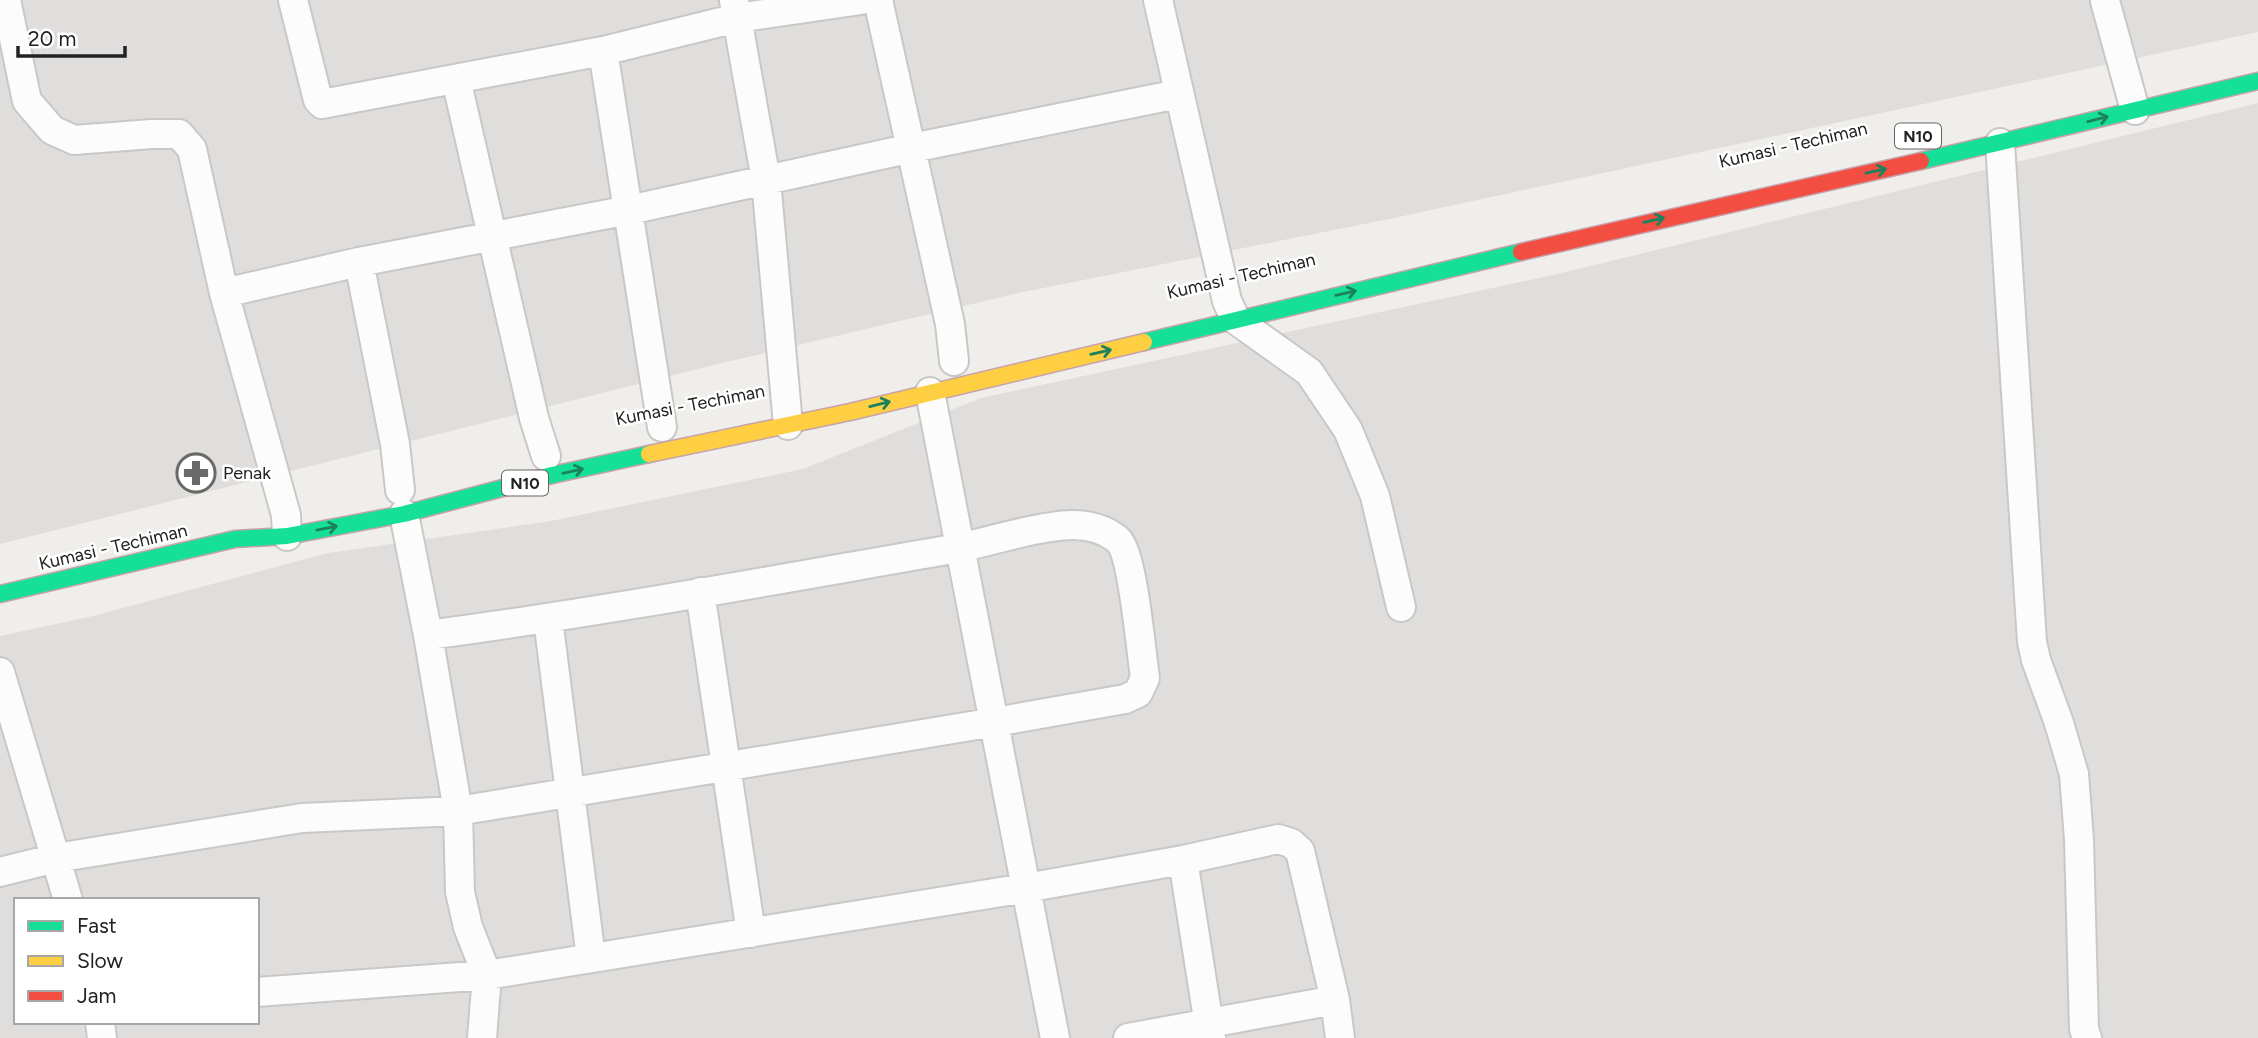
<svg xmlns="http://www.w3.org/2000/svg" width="2258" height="1038" font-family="Figtree,sans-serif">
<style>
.residential{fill:#dfdedc;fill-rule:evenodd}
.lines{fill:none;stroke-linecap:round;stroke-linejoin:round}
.street-casing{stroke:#c9c8c7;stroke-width:32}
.fast-casing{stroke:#c5a2ac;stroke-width:19}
.slow-casing{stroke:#c5a2ac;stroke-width:19}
.jam-casing{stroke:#c5a2ac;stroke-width:19}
.street{stroke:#fdfcfc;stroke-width:28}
.fast{stroke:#16e098;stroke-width:16}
.slow{stroke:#ffcf43;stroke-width:16}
.jam{stroke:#f24e42;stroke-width:16}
.oneway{stroke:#1c815d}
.labels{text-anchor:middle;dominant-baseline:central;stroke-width:5;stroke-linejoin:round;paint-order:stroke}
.shield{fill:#fff;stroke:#646464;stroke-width:2}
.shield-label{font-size:16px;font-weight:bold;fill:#222}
.street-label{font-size:18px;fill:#222;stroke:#fff}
.poi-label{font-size:18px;fill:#222;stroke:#fff;text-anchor:start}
</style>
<rect width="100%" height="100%" fill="#f0eeeb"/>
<!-- residential -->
<path class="residential" d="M0 0H2258V32L1394 218 1023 292 718 364 0 544Z
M2258 103V1038H0V636L93 616 328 553 551 521 803 469 981 398 1562 273ZM16 900H257V1022H16Z"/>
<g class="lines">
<!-- street casing -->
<g class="street-casing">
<path id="street" d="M6 0 27 101 52 130 74 140 152 134H179L192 149 224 293 286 515 287 536
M293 0 318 100 322 104 603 51 737 18 861 0
M878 0 950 324 954 361
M1158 0 1227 301 1236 320 1309 372 1348 430 1375 496 1401 607
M734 1 766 180 788 425
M2105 1 2135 110
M603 51 662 427
M456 79 534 418 546 456
M2000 143 2032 642 2036 660 2059 723 2074 774 2079 840 2084 1029 2087 1038
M359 262 395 444 400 490
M224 293 359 262 629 210 912 148 1178 94
M930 392 1055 1038
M404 514 428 635 458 811 460 892 468 927 487 975 482 1038
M700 592 751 933
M548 619 591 958
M0 672 68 900
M1183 860 1211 1038
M0 872 56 858 302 818 458 811 995 722 1125 699 1138 693 1145 678C1141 652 1133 552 1117 539 1098 524 1073 523 1051 527 1016 532 982 544 947 550 774 580 602 612 428 635
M257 992 487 975 1026 888 1183 860 1278 839 1291 843 1300 851 1335 1000 1340 1038
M100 1022 102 1038
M1128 1038 1335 1000"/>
</g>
<!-- fast casing -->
<g class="fast-casing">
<path id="fast" d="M1921 161 2258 81
M1144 342 1521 252
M0 594 235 539 287 536 404 514 552 475 649 454"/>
</g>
<!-- slow casing -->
<g class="slow-casing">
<path id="slow" d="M649 454 850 412 1144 342"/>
</g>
<!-- jam casing -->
<g class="jam-casing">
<path id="jam" d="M1521 252 1921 161"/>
</g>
<!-- street -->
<use href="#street" class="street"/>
<!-- fast -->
<use href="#fast" class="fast"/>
<!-- slow -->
<use href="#slow" class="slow"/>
<!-- jam -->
<use href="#jam" class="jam"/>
</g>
<!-- one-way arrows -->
<defs><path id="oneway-shaft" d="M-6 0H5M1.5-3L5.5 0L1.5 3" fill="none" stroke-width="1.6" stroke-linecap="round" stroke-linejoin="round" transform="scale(1.75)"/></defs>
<g class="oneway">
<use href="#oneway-shaft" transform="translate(2098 119) rotate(-14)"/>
<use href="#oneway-shaft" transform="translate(1876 171) rotate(-12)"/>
<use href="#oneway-shaft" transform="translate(1654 220) rotate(-13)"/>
<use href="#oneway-shaft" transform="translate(1346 293) rotate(-13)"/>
<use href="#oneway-shaft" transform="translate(1101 352) rotate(-13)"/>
<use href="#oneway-shaft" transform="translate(880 404) rotate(-14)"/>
<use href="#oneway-shaft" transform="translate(573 471) rotate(-13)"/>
<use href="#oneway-shaft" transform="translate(327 528) rotate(-11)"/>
</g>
<!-- icons -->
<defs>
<g id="pharmacy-ring" transform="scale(2.0125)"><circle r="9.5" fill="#fff" stroke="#6a6968" stroke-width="1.5"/><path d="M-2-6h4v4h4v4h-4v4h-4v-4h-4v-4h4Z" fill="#6a6968"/></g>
</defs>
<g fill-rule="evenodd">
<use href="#pharmacy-ring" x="196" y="473"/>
</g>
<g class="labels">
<!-- shield labels -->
<g class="shield">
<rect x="1895" y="123.5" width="46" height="25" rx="5"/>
<rect x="502" y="470.5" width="46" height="25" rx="5"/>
</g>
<g class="shield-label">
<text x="1918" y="136">N10</text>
<text x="525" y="483">N10</text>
</g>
<!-- street labels -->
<g class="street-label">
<text transform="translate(1793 145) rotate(-13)">Kumasi - Techiman</text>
<text transform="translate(1241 276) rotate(-13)">Kumasi - Techiman</text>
<text transform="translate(690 405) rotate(-11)">Kumasi - Techiman</text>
<text transform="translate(113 547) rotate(-13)">Kumasi - Techiman</text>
</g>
<!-- poi labels -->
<g class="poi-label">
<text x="223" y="473">Penak</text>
</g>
</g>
<!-- legend -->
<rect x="14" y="898" width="245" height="126" fill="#ffffff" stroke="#a7a7a7" stroke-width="2"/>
<rect x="28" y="921" width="35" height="10" fill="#16e098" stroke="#a7a7a7" stroke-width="2"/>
<text x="77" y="933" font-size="21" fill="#222222">Fast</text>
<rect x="28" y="956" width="35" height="10" fill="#ffcf43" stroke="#a7a7a7" stroke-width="2"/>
<text x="77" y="968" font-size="21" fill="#222222">Slow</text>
<rect x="28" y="991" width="35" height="10" fill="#f24e42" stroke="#a7a7a7" stroke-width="2"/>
<text x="77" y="1003" font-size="21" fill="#222222">Jam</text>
<!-- scale -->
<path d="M18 46v10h107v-10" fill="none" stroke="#222222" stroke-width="3.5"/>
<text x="28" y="46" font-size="21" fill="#222222" stroke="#ffffff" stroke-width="5" paint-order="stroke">20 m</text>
</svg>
